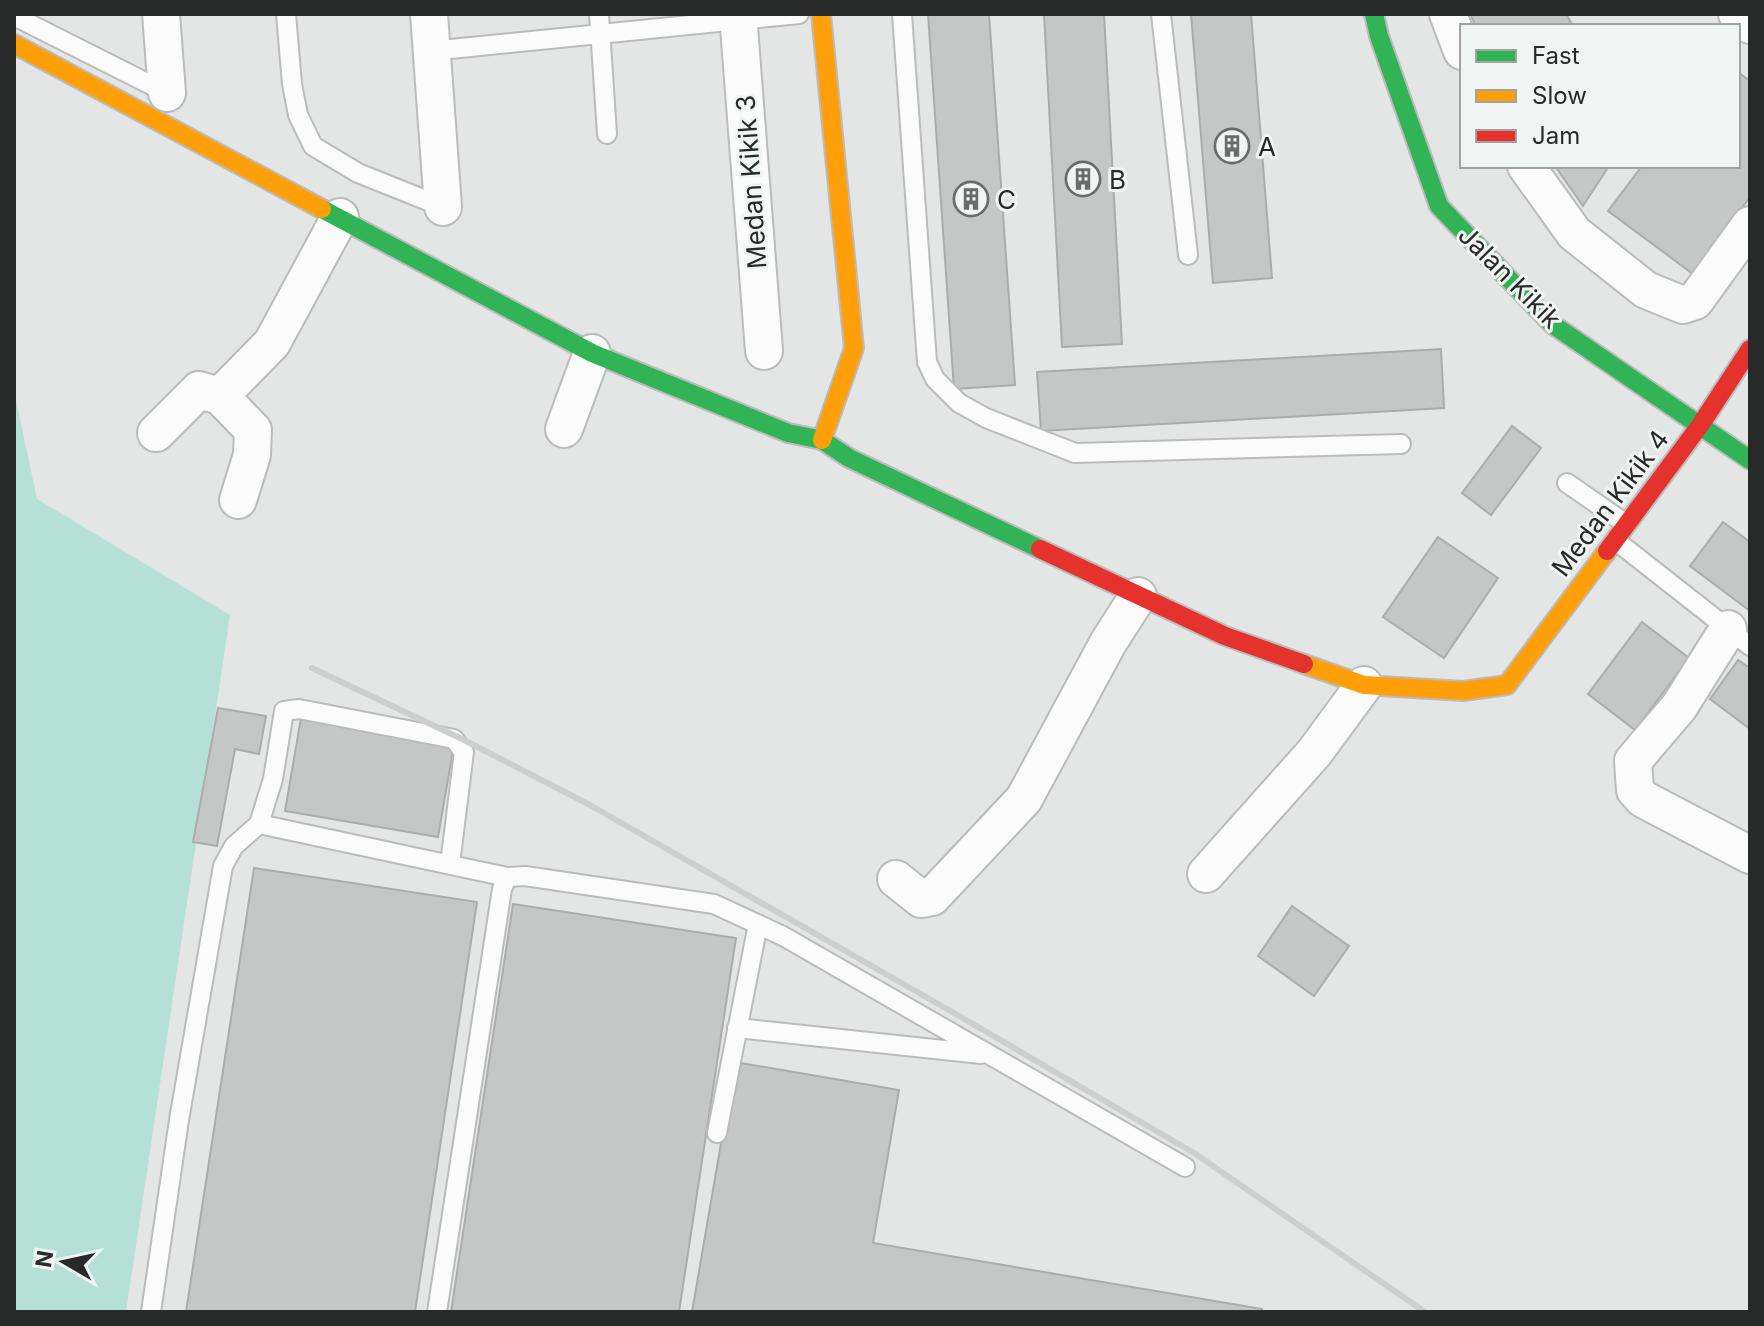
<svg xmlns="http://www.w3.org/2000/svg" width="1764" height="1326" font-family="Inter,sans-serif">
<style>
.green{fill:#b5e0d5}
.building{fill:#c5c7c6;stroke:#abacac;stroke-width:2}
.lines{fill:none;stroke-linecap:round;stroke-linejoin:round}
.lane-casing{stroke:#babcbb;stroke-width:22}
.street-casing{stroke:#babcbb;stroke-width:40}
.fast-casing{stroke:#babcbb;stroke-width:22}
.slow-casing{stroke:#babcbb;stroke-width:22}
.jam-casing{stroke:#babcbb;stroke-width:22}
.lane{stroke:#fbfbfb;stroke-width:18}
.street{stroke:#fbfbfb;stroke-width:36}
.fast{stroke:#30b455;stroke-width:18}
.slow{stroke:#ff9f0a;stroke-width:18}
.jam{stroke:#e5322d;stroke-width:18}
.rail{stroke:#cdcece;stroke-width:6}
.labels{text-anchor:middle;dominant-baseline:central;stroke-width:6;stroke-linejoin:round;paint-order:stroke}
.poi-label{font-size:26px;fill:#282a29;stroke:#f0f4f3;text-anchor:start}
.street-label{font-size:26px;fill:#282a29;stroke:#f0f4f3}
</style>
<rect width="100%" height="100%" fill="#e4e6e5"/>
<!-- green -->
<path class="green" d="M14 391 37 499 230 615 126 1312H14Z"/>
<!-- building -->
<path class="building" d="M928 14H989L1015 385 954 389Z
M1044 14H1104L1122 344 1062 347Z
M1191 14H1251L1272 278 1213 283Z
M1470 14H1566L1573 26H1476Z
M1738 72 1750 81V197L1693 274 1608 211 1642 166H1738Z
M1555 166H1609L1583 206Z
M1441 349 1444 408 1041 431 1037 372Z
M1512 426 1541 448 1491 515 1462 493Z
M1723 522 1750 542V611L1690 566Z
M1438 537 1498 578 1444 658 1383 617Z
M1642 622 1689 658 1635 730 1588 694Z
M1738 660 1750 668V729L1710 699Z
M218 708 266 716 259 754 235 749 217 846 193 842Z
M301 718 454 745 438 837 285 811Z
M254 868 477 902 415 1312H186Z
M513 904 736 938 679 1312H451Z
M1292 906 1349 946 1314 996 1258 956Z
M735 1062 899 1090 873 1243 1262 1309 1261 1312H692Z"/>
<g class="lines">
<!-- lane casing -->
<g class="lane-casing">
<path id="lane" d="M286 14 292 84 298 115 313 146 358 173 443 207
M599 14 607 134
M902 14 927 362 935 379 959 403 986 418 1075 453 1401 444
M1161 14 1188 255
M14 16 167 93
M431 51 799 14
M1567 483 1626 524
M1615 540 1750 646
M259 824 507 877
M737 1028 981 1054
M717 1133 758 924
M151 1312 179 1120 223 866 234 846 259 824 273 779 284 711 299 709 454 739 464 752 450 864
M437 1312 502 889 507 877 525 876 714 904 783 936 1185 1167"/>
</g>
<!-- street casing -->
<g class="street-casing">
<path id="street" d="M161 14 167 93
M429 14 443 207
M738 14 764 351
M1448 14 1462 51
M1737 14 1750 25
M1526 166 1574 233 1646 290 1683 305 1695 301 1750 225
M220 396 272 343 340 217
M564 429 592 353
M156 433 199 390 220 396 253 430 252 455 238 500
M1728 629 1679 707 1633 761 1635 790 1643 799 1750 855
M1206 874 1314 753 1364 685
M896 879 921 899 932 897 1024 799 1108 643 1138 596"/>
</g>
<!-- fast casing -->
<g class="fast-casing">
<path id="fast" d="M1374 14 1379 36 1439 206 1552 324 1750 460
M322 209 592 353 788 433 822 440 849 458 1040 549"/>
</g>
<!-- slow casing -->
<g class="slow-casing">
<path id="slow" d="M821 14 854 348 822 440
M14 44 322 209
M1304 664 1364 685 1463 691 1507 685 1607 551"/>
</g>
<!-- jam casing -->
<g class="jam-casing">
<path id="jam" d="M1040 549 1225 636 1304 664
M1607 551 1701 424 1750 349"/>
</g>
<!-- lane -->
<use href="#lane" class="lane"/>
<!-- street -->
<use href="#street" class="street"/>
<!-- fast -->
<use href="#fast" class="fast"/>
<!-- slow -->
<use href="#slow" class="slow"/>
<!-- jam -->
<use href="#jam" class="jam"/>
<!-- rail -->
<path class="rail" d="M312 668 462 739 590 805 954 1013 1194 1153 1425 1312"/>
</g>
<!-- icons -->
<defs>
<g id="building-ring" transform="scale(1.8)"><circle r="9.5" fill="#f0f4f3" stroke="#6a6c6b" stroke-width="1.5"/><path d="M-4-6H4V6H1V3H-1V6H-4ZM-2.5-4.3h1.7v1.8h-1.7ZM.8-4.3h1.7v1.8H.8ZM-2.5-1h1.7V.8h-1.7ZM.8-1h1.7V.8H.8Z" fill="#6a6c6b"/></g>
</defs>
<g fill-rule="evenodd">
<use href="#building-ring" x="1232" y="146"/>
<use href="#building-ring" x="1083" y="179"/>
<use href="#building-ring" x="971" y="199"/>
</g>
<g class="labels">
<!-- poi labels -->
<g class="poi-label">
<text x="1258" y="146">A</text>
<text x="1109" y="179">B</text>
<text x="997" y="199">C</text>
</g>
<!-- street labels -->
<g class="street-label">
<text transform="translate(751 182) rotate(-94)">Medan Kikik 3</text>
<text transform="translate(1510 277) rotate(45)">Jalan Kikik</text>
<text transform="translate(1610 503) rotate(-53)">Medan Kikik 4</text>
</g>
</g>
<!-- border -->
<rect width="1764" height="1326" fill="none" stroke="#282a29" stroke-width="32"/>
<!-- legend -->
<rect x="1460" y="24" width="280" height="144" fill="#f0f4f3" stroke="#a0a3a2" stroke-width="2"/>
<rect x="1476" y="50" width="40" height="12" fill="#30b455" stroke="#a0a3a2" stroke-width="2"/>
<text x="1532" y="64" font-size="24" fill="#282a29">Fast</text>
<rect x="1476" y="90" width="40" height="12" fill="#ff9f0a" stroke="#a0a3a2" stroke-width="2"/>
<text x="1532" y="104" font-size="24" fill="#282a29">Slow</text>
<rect x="1476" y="130" width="40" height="12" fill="#e5322d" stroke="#a0a3a2" stroke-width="2"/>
<text x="1532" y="144" font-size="24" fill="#282a29">Jam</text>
<!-- north arrow -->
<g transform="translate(64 1262) rotate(279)" stroke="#f0f4f3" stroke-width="6" paint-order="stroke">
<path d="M0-6L14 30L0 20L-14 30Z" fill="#282a29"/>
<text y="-12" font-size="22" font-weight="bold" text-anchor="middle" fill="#282a29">N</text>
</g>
</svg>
